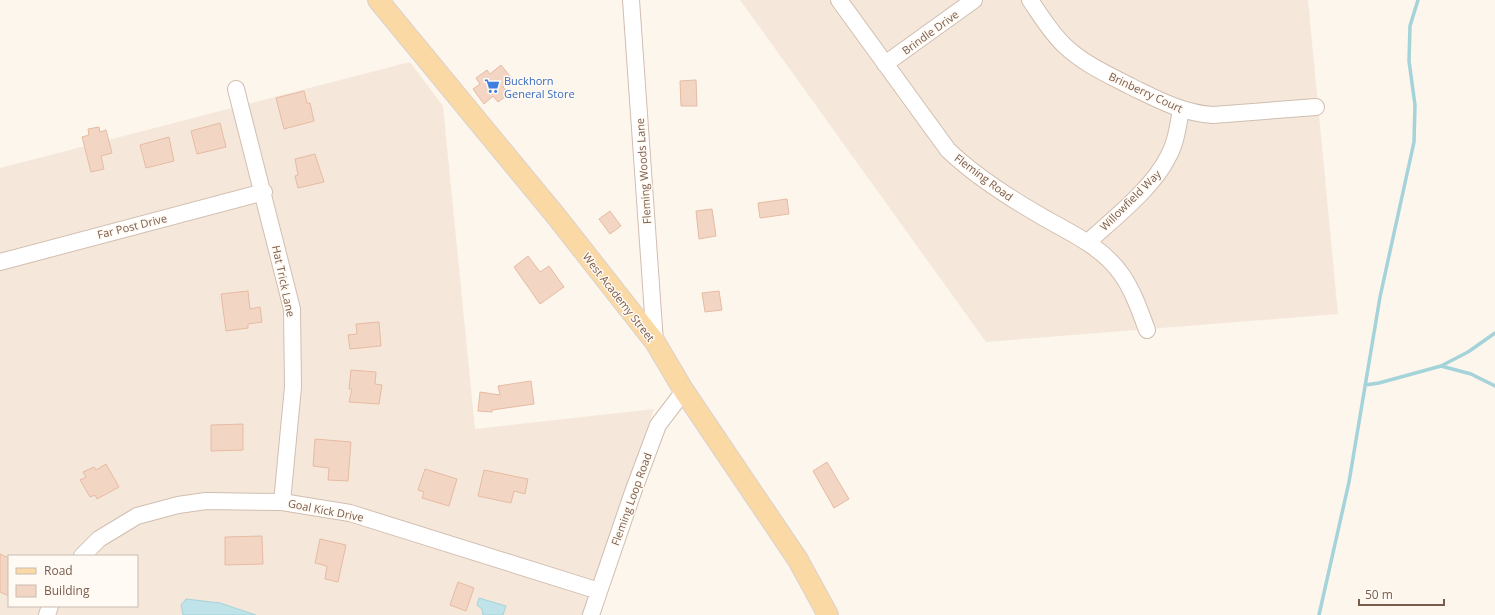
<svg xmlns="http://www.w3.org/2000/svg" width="1495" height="615" font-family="'Open Sans',sans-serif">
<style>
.residential{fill:#f5e8da;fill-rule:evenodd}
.water{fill:#bfe3e8;stroke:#a5d3da}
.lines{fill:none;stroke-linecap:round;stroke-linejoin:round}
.stream{stroke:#a5d3da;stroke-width:3.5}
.building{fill:#f3d5c3;stroke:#e6bba3}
.minor-casing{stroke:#d1beb0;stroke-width:18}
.major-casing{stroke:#dad1cd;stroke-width:22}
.minor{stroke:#fff;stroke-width:16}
.major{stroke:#fbd9a5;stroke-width:20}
.labels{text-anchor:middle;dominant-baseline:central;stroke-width:3;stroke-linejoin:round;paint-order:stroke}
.street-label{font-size:11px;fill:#7a5c4d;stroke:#fffaf3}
.shop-label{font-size:11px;fill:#366cbe;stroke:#fffaf3;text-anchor:start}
</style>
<rect width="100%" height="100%" fill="#fdf6ec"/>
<!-- residential -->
<path class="residential" d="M740 0H1308L1338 314 986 342Z
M410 62 443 106 475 429 654 409 598 568 584 615H0V168ZM9 556H137V606H9Z"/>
<!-- water -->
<path class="water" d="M479 598 506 606 503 615H483L482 609 477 605Z
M186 599 220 603 256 615H183L181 605Z"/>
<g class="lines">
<!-- stream -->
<path class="stream" d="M1441 366 1471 374 1495 386
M1365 385 1379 383 1441 366 1468 352 1495 333
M1319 615 1349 482 1380 297 1414 142 1415 105 1409 61 1410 26 1418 0"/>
</g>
<!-- building -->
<path class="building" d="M501 65 513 80 503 87 509 94 498 102 493 96 484 104 473 89 480 84 476 78 487 70 490 74Z
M696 80 697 106H681L680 81Z
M304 91 307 103H310L314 121 284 129 276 98Z
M220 123 226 147 197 154 191 131Z
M99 127 100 132 106 130 112 153 101 156 104 169 91 172 82 137 89 135 88 129Z
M169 137 174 161 146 168 140 145Z
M315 154 324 182 298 188 295 176 298 175 295 159Z
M787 199 789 214 760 218 758 203Z
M712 209 716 236 699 239 696 211Z
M610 211 621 226 610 234 599 219Z
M528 256 540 272 549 266 564 287 540 304 514 267Z
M248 291 250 309 260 307 262 322 248 324V328L226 331 221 294Z
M719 291 722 310 705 312 702 293Z
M379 322 381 346 350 349 348 335 357 334 356 324Z
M351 370 376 372 375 384 382 385 379 404 349 402 352 389H349Z
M531 381 534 404 492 410V412L478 411 480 392 500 395 498 386Z
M243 424V450L211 451V425Z
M315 439 351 442 348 481 328 480 329 468 313 466Z
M827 462 849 499 834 508 813 471Z
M106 464 119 487 97 499 95 495 90 497 80 480 86 477 83 472 94 467 96 470Z
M425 469 457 479 449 506 422 498 424 492 418 490Z
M484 470 528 479 525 494 514 491 511 503 478 496Z
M262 536 263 564 225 565V537Z
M320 539 346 545 338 582 325 579 327 566 315 563Z
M0 554 9 558V596L0 592Z
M458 582 474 588 466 611 450 605Z"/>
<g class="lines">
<!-- minor casing -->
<g class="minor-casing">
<path id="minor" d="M631 0 655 342
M839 0 948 150C975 176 1008 197 1041 216 1070 233 1102 246 1122 275 1133 291 1140 311 1147 330
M1030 0C1041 16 1051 33 1065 46 1084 64 1107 74 1130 86 1157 99 1182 113 1213 115L1316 107
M885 64 974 0
M236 89 292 309 293 387 282 502
M1088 242C1113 219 1153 188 1168 157 1176 143 1178 126 1181 110
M0 262 264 192
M82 556 99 539 137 516 178 505 206 501 282 502 350 513 599 591
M47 615 50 606
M591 615 633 492 658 425 684 391"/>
</g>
<!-- major casing -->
<g class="major-casing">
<path id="major" d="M378 0 556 216 655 342 684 391 798 560 828 615"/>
</g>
<!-- minor -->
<use href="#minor" class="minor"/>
<!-- major -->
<use href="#major" class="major"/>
</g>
<!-- icons -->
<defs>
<g id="supermarket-bare" transform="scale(1.2)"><path d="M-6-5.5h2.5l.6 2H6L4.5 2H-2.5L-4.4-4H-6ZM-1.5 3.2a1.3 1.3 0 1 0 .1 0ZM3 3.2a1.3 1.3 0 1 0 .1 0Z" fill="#3f7fe0" stroke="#fffaf3" stroke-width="2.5" paint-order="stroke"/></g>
</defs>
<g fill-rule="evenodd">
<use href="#supermarket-bare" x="492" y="86"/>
</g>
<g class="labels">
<!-- street labels -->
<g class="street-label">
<text transform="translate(930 32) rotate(-36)">Brindle Drive</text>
<text transform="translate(1146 92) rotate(25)">Brinberry Court</text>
<text transform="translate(643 171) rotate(-94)">Fleming Woods Lane</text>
<text transform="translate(984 177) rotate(37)">Fleming Road</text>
<text transform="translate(1130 200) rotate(-45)">Willowfield Way</text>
<text transform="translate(132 226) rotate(-14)">Far Post Drive</text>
<text transform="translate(284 281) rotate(78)">Hat Trick Lane</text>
<text transform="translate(619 297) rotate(52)">West Academy Street</text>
<text transform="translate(631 499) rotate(-70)">Fleming Loop Road</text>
<text transform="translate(326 510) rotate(11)">Goal Kick Drive</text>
</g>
<!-- shop labels -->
<g class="shop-label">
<text x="504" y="80">Buckhorn<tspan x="504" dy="13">General Store</tspan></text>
</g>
</g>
<!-- legend -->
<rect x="8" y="555" width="130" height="52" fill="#fffaf3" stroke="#cabbb1"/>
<rect x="16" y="568" width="20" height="6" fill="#fbd9a5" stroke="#cabbb1"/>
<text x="44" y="575" font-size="12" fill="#7a5c4d">Road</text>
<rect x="16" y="585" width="20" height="12" fill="#f3d5c3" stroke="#cabbb1"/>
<text x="44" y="595" font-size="12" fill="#7a5c4d">Building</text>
<!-- scale -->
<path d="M1359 599v6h85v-6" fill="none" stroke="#7a5c4d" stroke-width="2"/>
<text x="1365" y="599" font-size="12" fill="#7a5c4d" stroke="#fffaf3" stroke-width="3" paint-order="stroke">50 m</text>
</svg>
